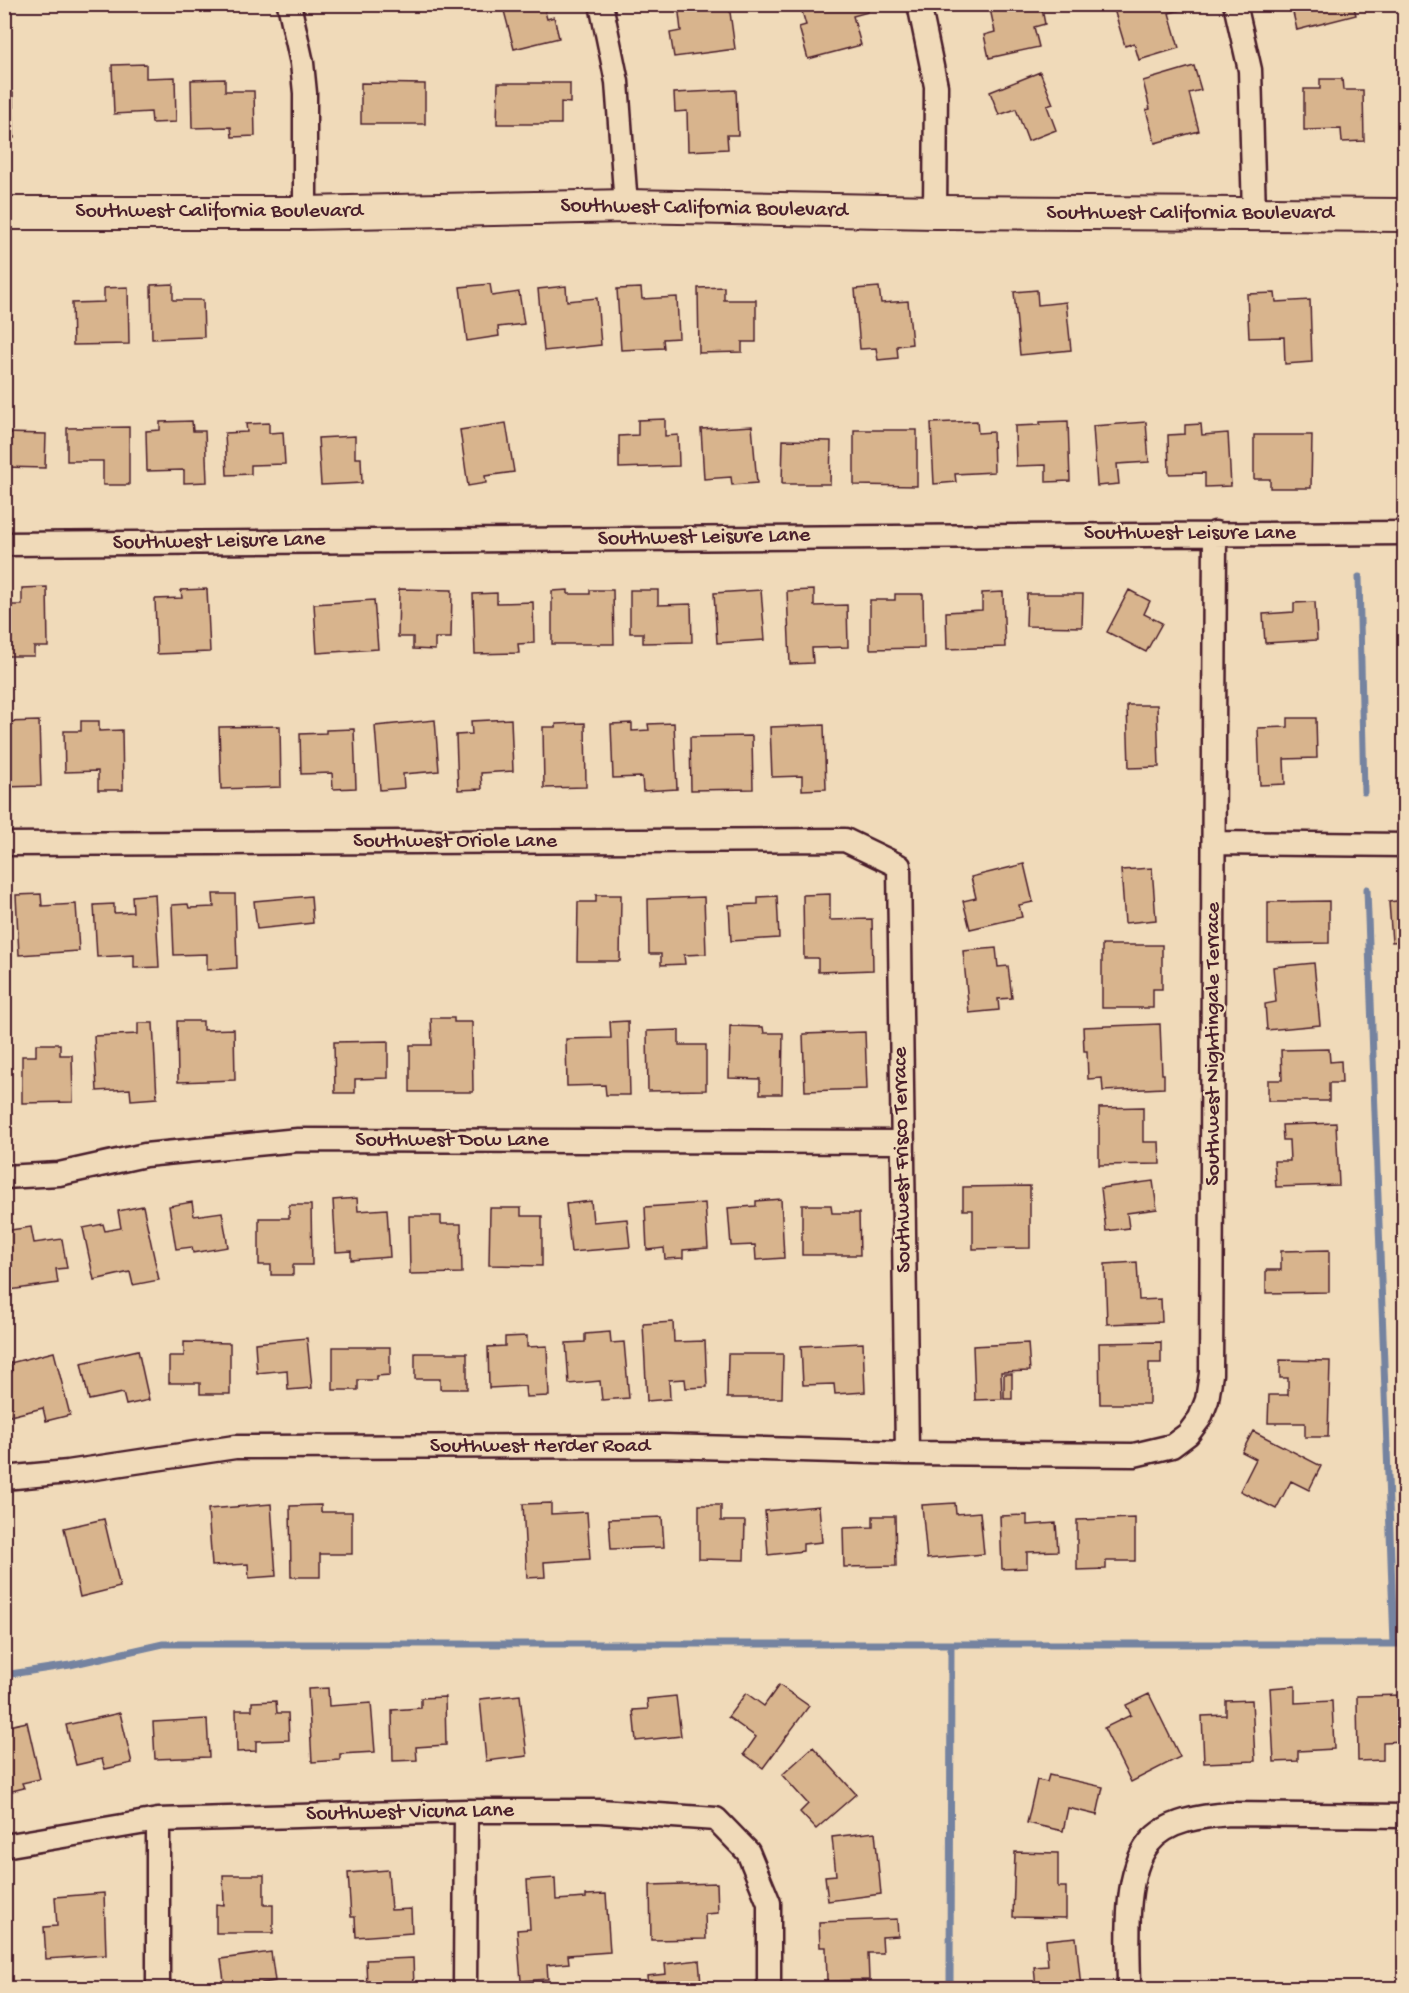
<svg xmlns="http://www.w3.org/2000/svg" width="1409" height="1993" font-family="'Gochi Hand',sans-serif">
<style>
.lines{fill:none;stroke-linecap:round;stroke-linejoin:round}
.stream{stroke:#7583a0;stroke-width:7}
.building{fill:#d8b48d;stroke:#4a1f2b;stroke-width:1.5}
.street-casing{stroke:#4a1f2b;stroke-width:27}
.secondary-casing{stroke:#4a1f2b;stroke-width:36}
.street{stroke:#f0dab9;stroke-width:22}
.secondary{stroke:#f0dab9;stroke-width:32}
.labels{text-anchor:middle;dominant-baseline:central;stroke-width:4.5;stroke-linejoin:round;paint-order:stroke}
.street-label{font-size:22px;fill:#4a1f2b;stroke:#f0dab9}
</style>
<rect width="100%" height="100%" fill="#f0dab9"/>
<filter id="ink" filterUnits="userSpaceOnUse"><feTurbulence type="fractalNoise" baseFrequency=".0167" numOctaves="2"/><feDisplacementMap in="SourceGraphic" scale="12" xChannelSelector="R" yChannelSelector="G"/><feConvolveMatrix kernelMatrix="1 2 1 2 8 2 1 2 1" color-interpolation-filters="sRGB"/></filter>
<g filter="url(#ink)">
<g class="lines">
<!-- stream -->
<path class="stream" d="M1359 577 1364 792
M1367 889 1394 1644
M4 1675 70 1665 163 1644H1404
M950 1988 951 1644"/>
</g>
<!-- building -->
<path class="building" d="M491 4H543L547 19 554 17 559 38 514 49 503 7 492 9Z
M678 4 729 5 735 49 674 57 670 33 681 31Z
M814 4H866L868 12 853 16 861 45 808 59 799 27 806 25 801 8Z
M989 4H1030L1031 6 1041 4 1045 24 1034 27 1039 47 989 58 984 35 995 32Z
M1117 4H1180L1181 10 1169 13 1179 48 1139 60 1134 43 1125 46 1113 6Z
M1291 4H1353L1356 15 1297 30Z
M146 64V78L175 77 176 122 152 123 151 112 114 114 112 65Z
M1194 66 1201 90 1189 93 1199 131 1155 143 1146 110 1150 109 1143 81Z
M1040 72 1053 104 1047 106 1056 130 1028 141 1016 109 999 115 990 92Z
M225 79V91H254L255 136 232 137 231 127 192 128 191 80Z
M1320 79H1342L1343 90H1363L1364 141 1342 142 1341 129 1304 130V89H1320Z
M361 83 425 84V124H361Z
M498 83H570V103L561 102V124H497Z
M736 90 738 135H727L728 149 688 151 687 111 675 112 674 93Z
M4 93H13L14 138H4Z
M173 284V300H203L204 337 152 339 151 285Z
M490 284 492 296 519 292 524 324 498 327 499 336 467 341 460 287Z
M566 286 567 301 597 298 601 345 544 351 538 289Z
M128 287 129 344 73 345 72 303 104 302V288Z
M724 287V300H756V342H742V352L699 353 698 288Z
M879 287 881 303 908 301 912 344 897 346 898 358 878 360 876 348 860 349 855 289Z
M641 288 642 299 677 297 679 338 663 339 664 348 621 350 617 289Z
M1037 290 1038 305 1066 302 1071 350 1020 355 1014 292Z
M1400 291H1404V342Z
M1275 293 1276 302 1310 300 1312 362 1285 364 1284 337 1249 338 1247 294Z
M665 419V436L678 435 679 466 619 468V436L638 435V420Z
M192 421 193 431H205L207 482 184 483V470L147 471 146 431 160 430V422Z
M977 421 978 433 993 432 994 472 955 474 956 482 934 484 931 423Z
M1068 421 1070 481 1046 482V465L1016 466 1015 426 1040 425V422Z
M1146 422 1149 462 1117 464 1119 484 1097 486 1093 426Z
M269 423V433L283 432 285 464 251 465V474L227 475 225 433 247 432 246 424Z
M506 423 514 472 485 476 486 483 468 486 460 430Z
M1201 424 1202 435 1228 433 1231 486 1205 487V473L1169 474 1168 435 1185 434V425Z
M752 426 757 483 732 485 731 477 704 479 701 429Z
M129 427V485H103V461H67V428Z
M854 430H917V486L854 485Z
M4 433 46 434 45 468 4 467Z
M1254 435H1312L1311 488H1270V479H1254Z
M355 436V458H361L362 483 321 485 318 438Z
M783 440 831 441 830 484H782Z
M47 587 48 647H34V656H7V646H4V605H22V588Z
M207 589 210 652 157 654 155 599 182 598 181 590Z
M399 589 452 590 451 638H435V650L413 649V637H398Z
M568 590V594H590V590H613L614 644H552V591Z
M630 590H658V605L691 604 692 642 643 643V633H630Z
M761 590 765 640 717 643 714 593Z
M814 590V606L847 605 848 647 812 648 813 663 790 664 787 591Z
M1129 590 1150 601 1144 614 1162 623 1146 652 1107 632Z
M1003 592 1005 647 947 649 946 612 982 610V593Z
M497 593V603L533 602 534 643 518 644 519 653 475 654 473 594Z
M895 594H923L924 648 870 649V600H895Z
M1027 594H1083L1082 627 1026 626Z
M374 600 378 649 317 653 314 604Z
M1315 602 1317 640 1265 643 1263 614 1294 612V603Z
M1127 705H1157L1159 767 1129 768Z
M1288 718H1316L1317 758 1284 759 1285 784 1260 785 1258 728 1288 727Z
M511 719 513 771 481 773 482 789 458 790 456 735 472 734 471 721Z
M435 720 439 771 403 774 404 788 380 790 375 726Z
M39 721 41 786 4 787V722Z
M81 721H99V731L122 730 123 790H98V771L65 772 64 731H81Z
M585 723 586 787 544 788 543 727H556V724Z
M632 723V731L649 730 648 724 674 723 677 789 643 791 642 777 613 778 611 724Z
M824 725 826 789 802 790V776L772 777 770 727Z
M280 726 281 787 221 789 219 727Z
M354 729 356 788 333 789 332 773 301 774 300 734 326 733V730Z
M752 736 753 789 691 790 690 737Z
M1024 864 1033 902 1019 905 1022 917 970 929 963 901 976 898 971 877Z
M1152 868 1156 920 1125 923 1121 870Z
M41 894 42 906 76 904 79 951 19 955 16 895Z
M155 894 159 967 134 968V955L97 957 94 905 114 904V913L133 912 132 896Z
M213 894H235L237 968 207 970V954L174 955 172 905 188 904 189 908 214 907Z
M830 894V920L872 919 873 970 818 972V958H804L803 895Z
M596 895H621L620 961H577L578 902H596Z
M311 896 313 923 257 929 254 901Z
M777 896 779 938 731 941 729 905 758 904V897Z
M704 897 706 954 684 955 685 964 661 965V954H649L648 899Z
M1404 900V941L1392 942 1389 902Z
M1329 901V943L1268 944V902Z
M1102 945H1162V989H1153V1008H1102Z
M996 948 998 967 1008 966 1012 998 998 999 999 1010 969 1013 963 951Z
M1314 963 1320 1025 1267 1030 1265 1004 1276 1002 1273 967Z
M431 1018H454V1022H472L473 1092H410V1045H432Z
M177 1021H203V1030L234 1029 235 1080 178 1082Z
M628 1021 630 1095H606L605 1085 567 1086 566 1039 611 1038 610 1022Z
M138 1023H153L157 1098 131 1100 130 1089 97 1091 94 1036 138 1034Z
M1160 1024 1162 1074H1164V1088L1103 1091 1102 1078 1088 1079 1087 1051H1084L1083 1027Z
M730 1026 763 1027 764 1033H783L782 1094H760V1079L729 1078Z
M679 1030V1045H706V1090L648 1091 647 1031Z
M865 1032 867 1089 805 1091 803 1034Z
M388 1041V1078L355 1079V1093H335L334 1042Z
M36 1044H60V1055H72L73 1102 22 1103V1056H36Z
M1329 1049 1330 1062 1341 1061 1342 1083H1329V1101H1268V1080H1282L1281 1050Z
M1143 1107V1142H1159L1160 1164 1099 1165V1108Z
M1336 1123 1339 1185 1276 1187 1274 1161H1290L1289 1140H1283L1282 1125Z
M1153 1181 1157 1209 1127 1213 1129 1228 1106 1231 1101 1188Z
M1030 1186V1248L973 1249V1210H963V1187Z
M357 1198 358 1211 387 1209 390 1257 351 1260V1251L336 1252 333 1200Z
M781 1199 784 1258 756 1260 755 1245 731 1246 728 1208 756 1206V1201Z
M591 1201 593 1222 627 1219 630 1247 571 1252 566 1204Z
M192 1202 194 1216 222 1212 228 1247 193 1253 192 1247 176 1249 169 1206Z
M705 1203 708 1248 683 1250V1258L665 1259 664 1248 647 1250 645 1207Z
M289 1205H311L312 1265H293V1275H271V1265H259V1218H289Z
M802 1205H831L832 1213H859L860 1255H802Z
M143 1206 159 1280 133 1285 130 1272 94 1280 83 1228 103 1224 105 1231 121 1228 118 1211Z
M490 1208H521V1216H542V1266L489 1265Z
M409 1216H441V1224H461L462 1273 410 1274Z
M31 1227 34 1243 62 1239 67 1268 56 1269 58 1283 10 1290 4 1254V1231Z
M1329 1250V1292L1266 1293V1270H1281V1251Z
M1137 1262 1139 1300 1161 1299 1162 1322 1107 1324 1105 1264Z
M673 1322 674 1342 705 1341 707 1387 686 1388 685 1379 669 1380 670 1399 647 1401 643 1324Z
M610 1332 611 1343 624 1342 629 1398 602 1400 600 1381 569 1384 566 1343 585 1342V1334Z
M527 1336V1347L547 1346 549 1396 526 1397 525 1386 489 1388 488 1347 505 1346V1337Z
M307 1338 312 1388 288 1390 287 1370 257 1373 255 1343Z
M184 1342 230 1343V1394H200V1383H169V1356H184Z
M1161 1342V1363H1149V1404H1100L1099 1343Z
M863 1343 865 1392 835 1394 834 1384 803 1385 801 1346Z
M1028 1343 1030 1371 1001 1372 1002 1399 975 1400 973 1346Z
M333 1347H390V1375L376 1376V1380H358V1390H333Z
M138 1350 149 1400 126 1405 123 1393 89 1400 81 1363Z
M54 1352 70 1415 46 1421 43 1408 10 1416 4 1393V1375L12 1372 10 1363Z
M415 1353H467V1389H440V1379H415Z
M728 1354H783L782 1398H727Z
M1280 1360 1330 1361 1328 1437H1305V1423H1268L1269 1395H1288V1378H1280Z
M1004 1374H1012V1399H1004Z
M1253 1431 1321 1466 1309 1490 1291 1481 1276 1509 1240 1491 1256 1459 1242 1452Z
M551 1503V1514L587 1512 590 1559 544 1562 545 1577 527 1578 523 1504Z
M955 1503 956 1514 980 1512 984 1554 927 1559 922 1505Z
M271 1504 276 1576 249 1578 248 1564 212 1566 208 1509Z
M321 1505V1512H352V1554H320V1577H291L290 1506Z
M699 1505H721V1521H745L744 1560 699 1559Z
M819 1506 822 1542 803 1544V1551L768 1555 765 1511Z
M1027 1515V1525L1056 1523 1058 1551 1027 1552V1568L1002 1569 1000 1516Z
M873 1516H895L896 1566 844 1567 843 1528 873 1527Z
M662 1517 664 1547 611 1549 609 1519Z
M1135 1518V1561H1106V1569L1077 1570V1520Z
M104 1519 120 1587 80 1597 64 1528Z
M779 1685 809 1706 763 1768 744 1754 756 1737 728 1717 746 1693 764 1706Z
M1295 1686V1703L1332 1701 1334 1749 1298 1751V1761L1274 1762 1270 1688Z
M328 1688 329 1706 371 1703 375 1752 340 1754V1760L312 1762 308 1689Z
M1149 1694 1180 1757 1131 1782 1104 1728 1131 1715 1126 1705Z
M520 1695 527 1756 486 1761 480 1699Z
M1404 1695V1741L1383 1742V1760L1358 1761 1357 1696Z
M676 1696 681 1736 636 1741 633 1710 648 1709 647 1699Z
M445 1697 446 1745 416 1747 417 1760 393 1761 392 1710 421 1708V1698Z
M1252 1700 1255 1761 1204 1763 1202 1716 1226 1715V1701Z
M276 1701 277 1713H288L289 1740 256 1741V1751L237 1752 236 1710H252V1702Z
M120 1713 132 1763 105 1769 102 1759 76 1765 66 1725Z
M207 1719 209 1757 155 1759 153 1722Z
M27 1722 40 1779 22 1783 24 1788 4 1793V1727Z
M813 1747 856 1794 816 1829 800 1812 808 1804 782 1775Z
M1049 1775 1103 1787 1097 1815 1068 1808 1063 1831 1027 1823 1037 1780 1047 1782Z
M875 1832 881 1894 828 1901 825 1876 836 1875 832 1837Z
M1015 1852 1058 1853V1887H1066V1918L1013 1917Z
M388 1870 391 1910 411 1909 412 1933 356 1937 355 1917H351L348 1873Z
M223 1875H264V1905H273V1933H216V1904L224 1905Z
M555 1878 556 1900 586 1898V1895L606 1894 610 1952 568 1955 569 1963 547 1965 548 1979 521 1981 517 1930 530 1929 527 1880Z
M717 1883 718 1913 705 1914 706 1939 651 1940 650 1885Z
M104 1893 106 1955 46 1959 44 1927 57 1926 55 1897Z
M897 1919 898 1936 882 1937 883 1953H868L869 1980 827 1981 826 1947H820L819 1922Z
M1076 1937 1081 1988H1036L1034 1967 1048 1966 1046 1940Z
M271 1952 275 1981 262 1983 263 1988H225L221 1959Z
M413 1958 414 1988H367L366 1960Z
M699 1960 701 1984 712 1983V1988H648L647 1976 666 1974 665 1964Z"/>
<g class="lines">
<!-- street casing -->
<g class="street-casing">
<path id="street" d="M289 4 302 63 305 93V213
M601 4 617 82 626 206
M919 4 936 86 935 212
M1235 4 1250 70 1254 214
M4 544 1404 533
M1215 843 1404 845
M4 844 845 840 899 866 907 1453
M4 1177 59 1174 145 1155 298 1140 903 1142
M4 1478 68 1472 235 1447 662 1446 907 1453 1134 1455 1172 1446 1188 1434 1200 1418 1207 1400 1211 1374 1215 533
M4 1846 158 1820 466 1811H600L716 1819 748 1852 769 1903V1988
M158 1988V1820
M465 1988 466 1811
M1129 1988C1129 1948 1122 1876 1149 1843 1167 1820 1203 1816 1230 1814L1404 1816"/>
</g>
<!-- secondary casing -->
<g class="secondary-casing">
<path id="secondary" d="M4 213H305L626 206 935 212 1404 215"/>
</g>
<!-- street -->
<use href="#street" class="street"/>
<!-- secondary -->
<use href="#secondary" class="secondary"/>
</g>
</g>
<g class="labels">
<!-- street labels -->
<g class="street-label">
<text transform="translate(704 209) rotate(1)">Southwest California Boulevard</text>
<text x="219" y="212">Southwest California Boulevard</text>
<text x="1190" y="214">Southwest California Boulevard</text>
<text x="1190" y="534">Southwest Leisure Lane</text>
<text transform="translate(704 538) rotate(-1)">Southwest Leisure Lane</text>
<text transform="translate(219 542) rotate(-1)">Southwest Leisure Lane</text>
<text x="455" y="842">Southwest Oriole Lane</text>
<text transform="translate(1214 1044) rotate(-90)">Southwest Nightingale Terrace</text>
<text x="452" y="1141">Southwest Dow Lane</text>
<text transform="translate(903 1160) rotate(-91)">Southwest Frisco Terrace</text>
<text x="540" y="1447">Southwest Herder Road</text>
<text transform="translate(410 1813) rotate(-1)">Southwest Vicuna Lane</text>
</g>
</g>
<!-- margin -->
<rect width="1409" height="1993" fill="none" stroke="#f0dab9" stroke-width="24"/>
<rect x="12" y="12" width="1385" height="1969" fill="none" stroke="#4a1f2b" stroke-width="2" filter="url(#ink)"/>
</svg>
